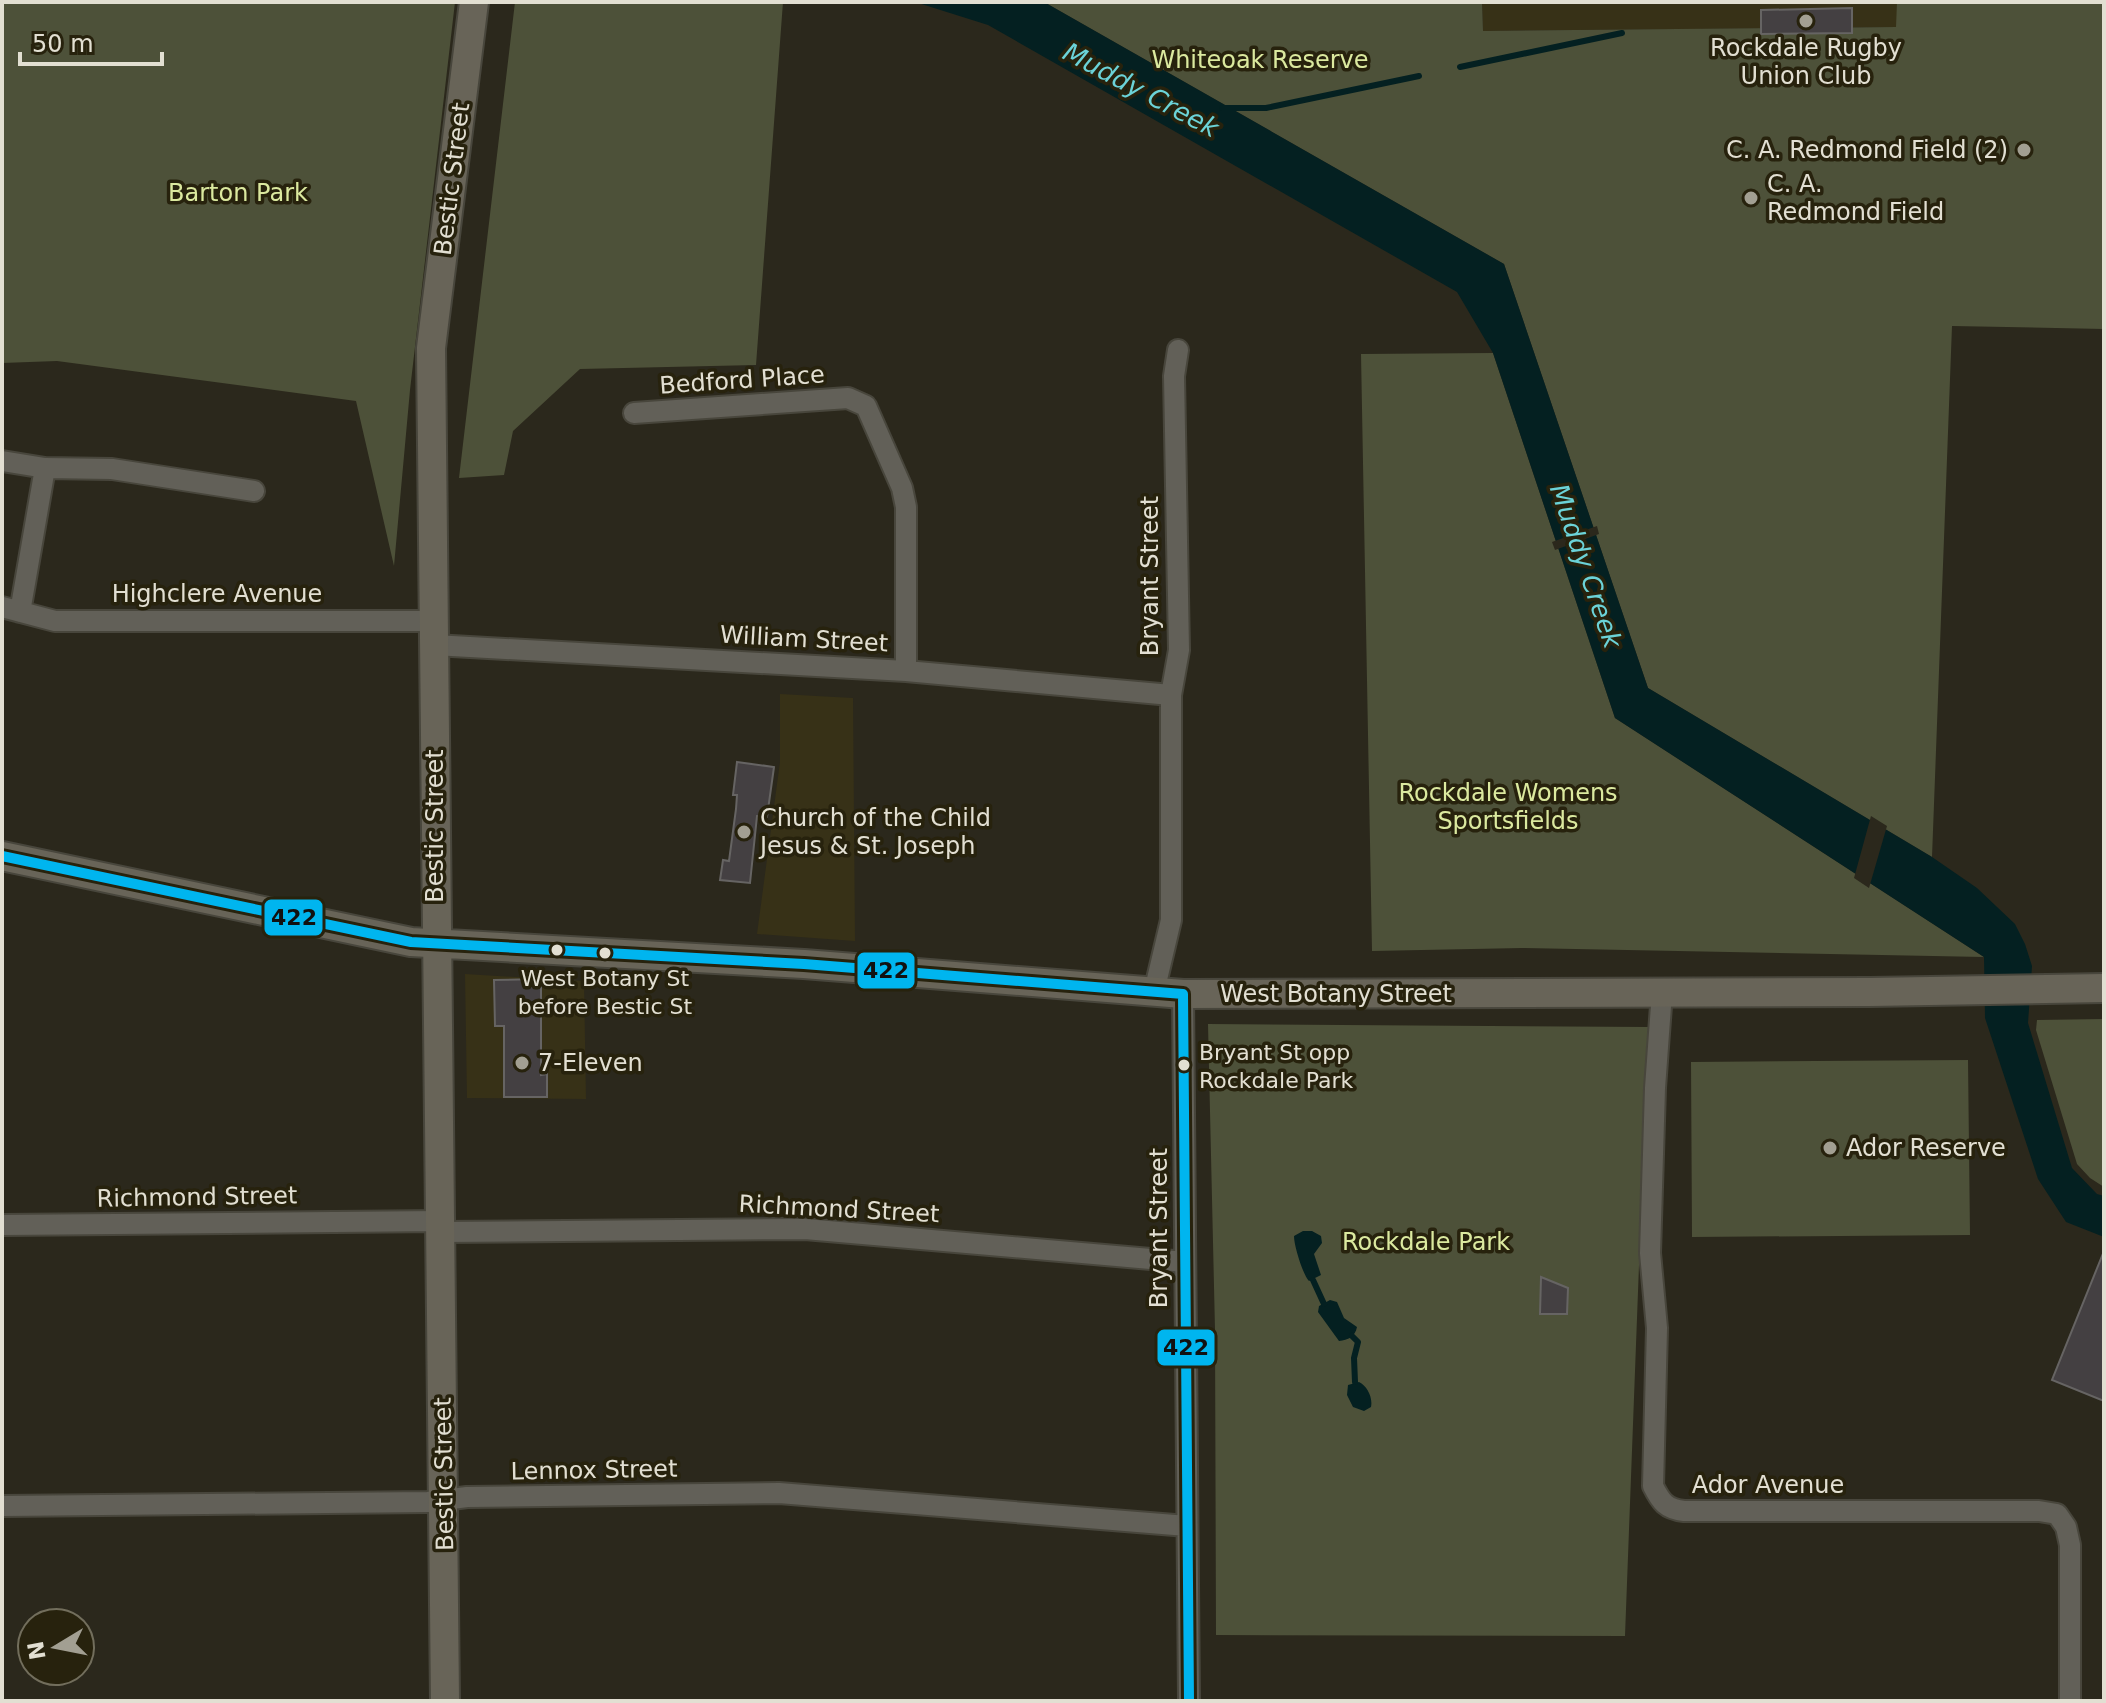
<svg xmlns="http://www.w3.org/2000/svg" width="2106" height="1703" font-family="'DejaVu Sans',sans-serif">
<style>
.built{fill:#373117}
.green{fill:#4d5139}
.water{fill:#042021}
.pier{fill:#2b281c}
.lines{fill:none;stroke-linecap:round;stroke-linejoin:round}
.stream{stroke:#042021;stroke-width:6}
.building{fill:#444042;stroke:#666463;stroke-width:2}
.street-casing{stroke:#48463c;stroke-width:24}
.secondary-casing{stroke:#48463c;stroke-width:32}
.street{stroke:#626058;stroke-width:20}
.secondary{stroke:#686458;stroke-width:28}
.bus-1-casing{stroke:#27220d;stroke-width:16}
.bus-1{stroke:#00b5ef;stroke-width:10}
.poi-dot{fill:#a29f92;stroke:#27220d;stroke-width:3}
.bus-dot{fill:#e2dfd2;stroke:#27220d;stroke-width:3}
.labels{text-anchor:middle;dominant-baseline:central;stroke-width:7;stroke-linejoin:round;paint-order:stroke}
.bus-label{font-size:22px;fill:#e2dfd2;stroke:#27220d}
.poi-label{font-size:24px;fill:#e2dfd2;stroke:#27220d;text-anchor:start}
.park-label{font-size:24px;fill:#dbe99f;stroke:#27220d}
.street-label{font-size:24px;fill:#e2dfd2;stroke:#27220d}
.water-label{font-size:26px;font-style:italic;fill:#6bd3d8;stroke:#27220d}
.line-badge{stroke:#27220d;stroke-width:3}
.pale-badge-label{font-size:22px;text-anchor:middle;font-weight:bold;fill:#111}
</style>
<rect width="100%" height="100%" fill="#2b281c"/>
<!-- built -->
<path class="built" d="M1482 2H1897V27L1483 31Z
M780 694 853 698 855 941 757 934 780 762Z
M465 974 584 981 586 1099 467 1098Z"/>
<!-- green -->
<path class="green" d="M2 2H455L410 390 394 566 356 401 57 361 2 363Z
M515 2H783L756 365 580 369 513 431 504 475 459 478Z
M1044 2H1482L1483 31 1896 27 1897 2H2104V329L1952 326 1932 857 1648 688 1504 264Z
M1493 353 1615 718 1984 957 1522 948 1372 951 1361 354Z
M2104 1019V1187L2090 1178 2077 1164 2036 1030 2037 1020Z
M1208 1024 1648 1027 1625 1636 1216 1635 1215 1330Z
M1968 1060 1970 1235 1692 1237 1691 1062Z"/>
<!-- water -->
<path class="water" d="M915 2H1044L1504 264 1648 688 1932 857 1977 888 2015 924 2025 944 2032 966 2028 1023 2072 1168 2097 1194 2104 1196V1237L2066 1222 2038 1179 1985 1018 1984 957 1615 718 1493 353 1457 292 988 25Z
M1303 1231H1312L1321 1236 1322 1243 1314 1254 1321 1275 1309 1281C1303 1275 1294 1246 1294 1236Z
M1330 1300 1337 1302 1344 1318 1357 1327C1355 1337 1348 1340 1339 1341L1318 1312 1319 1306Z
M1359 1382C1367 1386 1373 1397 1371 1407L1364 1411 1353 1407 1347 1395 1348 1385Z"/>
<!-- pier -->
<path class="pier" d="M1597 526 1599 534 1555 550 1552 542Z
M1871 816 1887 826 1869 888 1854 878Z"/>
<g class="lines">
<!-- stream -->
<path class="stream" d="M1460 67 1622 33
M1222 108H1266L1419 76
M1313 1280 1324 1304
M1352 1336 1358 1342 1354 1358 1355 1382"/>
</g>
<!-- building -->
<path class="building" d="M1852 8V33L1761 34V10Z
M737 762 774 767 767 817 757 816 750 883 720 880 723 860 729 861 736 809 737 795H733Z
M541 979V1075L547 1074V1097H504V1026H495L494 980Z
M2104 1251V1401L2052 1380Z
M1541 1277 1568 1288 1567 1314H1540Z"/>
<g class="lines">
<!-- street casing -->
<g class="street-casing">
<path id="street" d="M634 413 848 398 866 406 902 488 906 507V671
M2 461 45 468 112 469 254 491
M2 607 55 621H433
M20 612 45 468
M434 645 906 671 1171 695
M1154 992 1171 920V695L1179 650 1174 376 1178 350
M1662 992 1655 1088 1650 1253 1657 1328 1653 1486C1661 1502 1666 1509 1684 1511H2039L2057 1514 2066 1527 2070 1545V1701
M1183 994 1189 1701
M2 1225 441 1221
M441 1232 805 1229 1185 1262
M2 1506 428 1502 467 1497 779 1493 1187 1526"/>
</g>
<!-- secondary casing -->
<g class="secondary-casing">
<path id="secondary" d="M2 856 411 942 804 964 1183 994 1870 992 2104 988
M445 1701 431 348 474 2"/>
</g>
<!-- street -->
<use href="#street" class="street"/>
<!-- secondary -->
<use href="#secondary" class="secondary"/>
<!-- bus-1 casing -->
<g class="bus-1-casing">
<path id="bus-1" d="M2 856 411 942 804 964 1183 994
M1183 994 1189 1701"/>
</g>
<!-- bus-1 -->
<use href="#bus-1" class="bus-1"/>
</g>
<!-- markers -->
<g class="poi-dot">
<circle cx="1806" cy="21" r="8"/>
<circle cx="2024" cy="150" r="8"/>
<circle cx="1751" cy="198" r="8"/>
<circle cx="744" cy="832" r="8"/>
<circle cx="522" cy="1063" r="8"/>
<circle cx="1830" cy="1148" r="8"/>
</g>
<g class="bus-dot">
<circle cx="557" cy="950" r="7"/>
<circle cx="605" cy="953" r="7"/>
<circle cx="1184" cy="1065" r="7"/>
</g>
<g class="labels">
<!-- bus labels -->
<g class="bus-label">
<text x="605" y="978">West Botany St<tspan x="605" dy="28">before Bestic St</tspan></text>
<text x="1199" y="1052" text-anchor="start">Bryant St opp<tspan x="1199" dy="28">Rockdale Park</tspan></text>
</g>
<!-- poi labels -->
<g class="poi-label">
<text x="1806" y="48" text-anchor="middle">Rockdale Rugby<tspan x="1806" dy="28">Union Club</tspan></text>
<text x="2008" y="150" text-anchor="end">C. A. Redmond Field (2)</text>
<text x="1767" y="184">C. A.<tspan x="1767" dy="28">Redmond Field</tspan></text>
<text x="760" y="818">Church of the Child<tspan x="760" dy="28">Jesus &amp; St. Joseph</tspan></text>
<text x="538" y="1063">7-Eleven</text>
<text x="1846" y="1148">Ador Reserve</text>
</g>
<!-- park labels -->
<g class="park-label">
<text x="1260" y="60">Whiteoak Reserve</text>
<text x="238" y="193">Barton Park</text>
<text x="1508" y="793">Rockdale Womens<tspan x="1508" dy="28">Sportsfields</tspan></text>
<text x="1426" y="1242">Rockdale Park</text>
</g>
<!-- street labels -->
<g class="street-label">
<text transform="translate(452 179) rotate(-83)">Bestic Street</text>
<text transform="translate(742 380) rotate(-4)">Bedford Place</text>
<text transform="translate(1150 576) rotate(-90)">Bryant Street</text>
<text x="217" y="594">Highclere Avenue</text>
<text transform="translate(804 639) rotate(3)">William Street</text>
<text transform="translate(435 826) rotate(-90)">Bestic Street</text>
<text x="1336" y="994">West Botany Street</text>
<text transform="translate(197 1197) rotate(-1)">Richmond Street</text>
<text transform="translate(839 1209) rotate(3)">Richmond Street</text>
<text transform="translate(1159 1228) rotate(-90)">Bryant Street</text>
<text transform="translate(594 1470) rotate(-1)">Lennox Street</text>
<text transform="translate(444 1474) rotate(-91)">Bestic Street</text>
<text x="1768" y="1485">Ador Avenue</text>
</g>
<!-- water labels -->
<g class="water-label">
<text transform="translate(1141 90) rotate(28)">Muddy Creek</text>
<text transform="translate(1586 566) rotate(71)">Muddy Creek</text>
</g>
</g>
<g class="line-badge">
<rect x="263" y="898" width="61" height="39" rx="8" fill="#00b5ef"/>
<rect x="856" y="951" width="60" height="39" rx="8" fill="#00b5ef"/>
<rect x="1156" y="1328" width="60" height="39" rx="8" fill="#00b5ef"/>
</g>
<g class="pale-badge-label">
<text x="294" y="925">422</text>
<text x="886" y="978">422</text>
<text x="1186" y="1355">422</text>
</g>
<!-- border -->
<rect width="2106" height="1703" fill="none" stroke="#e2dfd2" stroke-width="8"/>
<!-- north arrow -->
<g transform="translate(56 1647) rotate(260)"><circle r="38" fill="#27220d" stroke="#726e5c" stroke-width="2"/>
<path d="M0-6L14 30L0 20L-14 30Z" fill="#a29f92"/>
<text y="-12" font-size="22" font-weight="bold" text-anchor="middle" fill="#e2dfd2">N</text>
</g>
<!-- scale -->
<path d="M20 52v12h142v-12" fill="none" stroke="#e2dfd2" stroke-width="4"/>
<text x="32" y="52" font-size="24" fill="#e2dfd2" stroke="#27220d" stroke-width="6" paint-order="stroke">50 m</text>
</svg>
